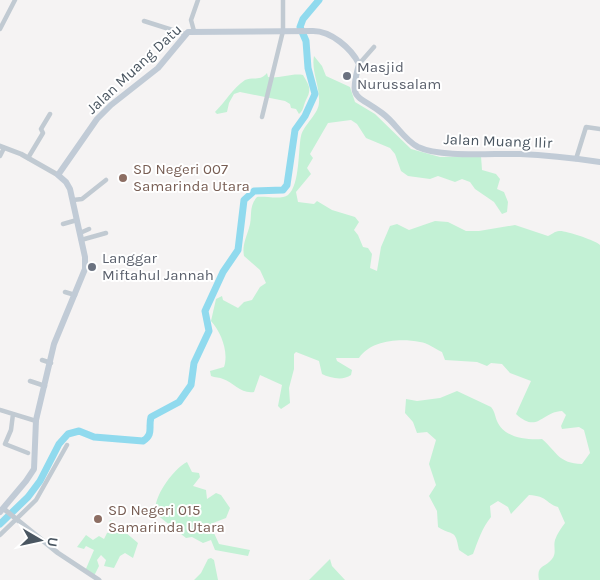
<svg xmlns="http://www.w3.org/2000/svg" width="600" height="580" font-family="Karla,sans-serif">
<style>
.green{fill:#c3f1d5}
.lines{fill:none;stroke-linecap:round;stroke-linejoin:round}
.river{stroke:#90daee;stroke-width:7}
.minor{stroke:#c1cad2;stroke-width:4.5}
.tertiary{stroke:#c1cad2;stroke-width:5}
.secondary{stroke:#c1cbd6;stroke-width:6}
.worship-dot{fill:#6b7280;stroke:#fff;stroke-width:2}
.education-dot{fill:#8d6e63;stroke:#fff;stroke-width:2}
.labels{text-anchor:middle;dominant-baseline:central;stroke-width:4;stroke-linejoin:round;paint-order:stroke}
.worship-label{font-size:15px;fill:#5b616d;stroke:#fff;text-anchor:start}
.street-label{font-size:15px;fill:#4a5661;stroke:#fff}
.education-label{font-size:15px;fill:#785e54;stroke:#fff;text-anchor:start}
</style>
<rect width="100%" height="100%" fill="#f5f3f3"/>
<!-- green -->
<path class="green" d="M314 56 322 66 326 76 350 87 355 102 375 114 411 149 440 157 481 156 482 170 496 174 500 179 497 189 504 192 508 202 507 212 502 214 494 202 475 189 470 182 462 179 455 182 438 176 430 179 408 176 401 171 395 154 390 148 366 138 357 124 351 120 328 123 310 154 313 158 307 168 311 174 296 192 298 202 314 204 317 201 332 210 355 217 359 222 354 230 358 235 363 247 368 248 372 254 370 268 377 271 381 247 390 226 397 224 409 230 435 221 448 222 466 231H479L515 225 548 236C551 235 555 231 559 231 565 230 597 241 600 245V580H539C536 565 545 568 552 559 557 553 553 547 555 540 557 534 561 528 565 523L558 507C545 503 548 496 529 495L511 514 508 507 498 501 490 506 491 517C482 528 478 541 473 554L468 556 459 550C455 528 454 537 438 527L437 511 429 496 436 485 429 464 436 440 427 432 417 433 413 422 405 413 406 399 417 401 440 398 457 391 491 407C495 412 495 416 497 421 504 438 527 440 542 439 558 453 558 463 582 464L590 453 584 430 579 427 562 429 561 426 566 415 562 411C541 412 538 434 516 414L531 381 510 373 502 364 491 363 487 366 477 362 445 360 442 352C435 349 428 343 420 342 400 338 371 340 359 358H336L337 361 352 370 351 375C343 381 330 378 322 374L319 361 296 352 294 354V369L289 388 290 403 281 409 278 406 282 385 260 375 254 392C241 394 234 383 223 379 220 377 215 378 211 376L210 371 224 367C229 352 221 332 211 321L216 299 222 296 223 300 238 308 244 302 252 300 260 287 266 283 260 270 244 256C242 246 246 238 249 228 253 217 248 207 257 197 265 196 282 200 288 195 300 185 298 150 301 136 304 124 319 114 319 102 320 86 311 71 314 56Z
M267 73 268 77C278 79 292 73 303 75 309 85 312 89 306 100 303 106 304 110 299 114L296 109 291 108 290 104 285 101 240 92 234 94 229 103 227 112 217 114 215 112C226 101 232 89 245 80 253 76 260 82 267 73Z
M187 462 192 472 199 473 200 477 193 486 206 490 207 499 216 493 221 495 230 508 226 518 213 523 214 533 219 544 250 550 248 556 215 550 211 540 203 543 192 537 186 538 156 514C151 499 174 468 187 462Z
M110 520 124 528 125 532 138 543 133 558 125 553 120 556 114 568 104 566 106 560 101 555 97 560 99 566 94 576 85 571 94 550 86 546 84 549 77 547 86 535 93 540 99 536 104 539 107 533 114 531 113 526 109 523Z
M211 558 214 560 218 580H194L201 573 208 559Z
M330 559 332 566 345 580H309Z"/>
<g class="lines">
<!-- river -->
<path class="river" d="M0 524 28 497 40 481 59 444 68 434 79 431 94 437 143 441C154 434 148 428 151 417L179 402 191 385 194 363 209 331 205 311 223 272 238 250 244 200 254 191 283 190 287 185 295 130 305 116 315 94 308 68 306 41 300 27 303 19 319 0"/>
<!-- minor -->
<path class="minor" d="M144 21 185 34
M0 29 15 0
M194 31 191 20 198 0
M359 64 374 47
M262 117 283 31V0
M0 156 4 148
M28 158 43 133 41 129 50 114
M576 159 586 127 600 129
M73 200 82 199 106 180
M63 224 77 220
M80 233 89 229
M81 240 106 233
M65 292 75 295
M42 360 51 363
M30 381 45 386
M0 410 36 421
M13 414 11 430 5 444 28 453
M0 535 36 500 67 445"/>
<!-- tertiary -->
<path class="tertiary" d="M0 146 21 154 58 175
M4 509 58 553 99 580"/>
<!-- secondary -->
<path class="secondary" d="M0 512 26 481 34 469 36 420 54 344 85 269V257L70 189 66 182 58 175 97 119 111 105 158 68 188 32 313 31C331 31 351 48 359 64 349 101 355 93 382 113 396 123 403 139 418 147 441 158 494 153 520 154 547 155 573 158 600 162"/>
</g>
<!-- markers -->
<g class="worship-dot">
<circle cx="347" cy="76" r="5"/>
<circle cx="92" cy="267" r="5"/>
</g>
<g class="education-dot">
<circle cx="123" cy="178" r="5"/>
<circle cx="98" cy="519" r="5"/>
</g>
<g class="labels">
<!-- worship labels -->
<g class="worship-label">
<text x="357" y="67">Masjid<tspan x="357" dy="17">Nurussalam</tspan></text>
<text x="102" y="258">Langgar<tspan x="102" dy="17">Miftahul Jannah</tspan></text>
</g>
<!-- street labels -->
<g class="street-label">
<text transform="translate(134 69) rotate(-43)">Jalan Muang Datu</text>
<text transform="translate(498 141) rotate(2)">Jalan Muang Ilir</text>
</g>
<!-- education labels -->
<g class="education-label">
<text x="133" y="169">SD Negeri 007<tspan x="133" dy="17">Samarinda Utara</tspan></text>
<text x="108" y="510">SD Negeri 015<tspan x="108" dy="17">Samarinda Utara</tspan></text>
</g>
</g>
<!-- north arrow -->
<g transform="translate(40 540) rotate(99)" stroke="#ffffff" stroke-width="4" paint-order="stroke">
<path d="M0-4L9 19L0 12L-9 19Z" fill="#4a5661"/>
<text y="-8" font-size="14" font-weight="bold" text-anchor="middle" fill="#4a5661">U</text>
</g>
</svg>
